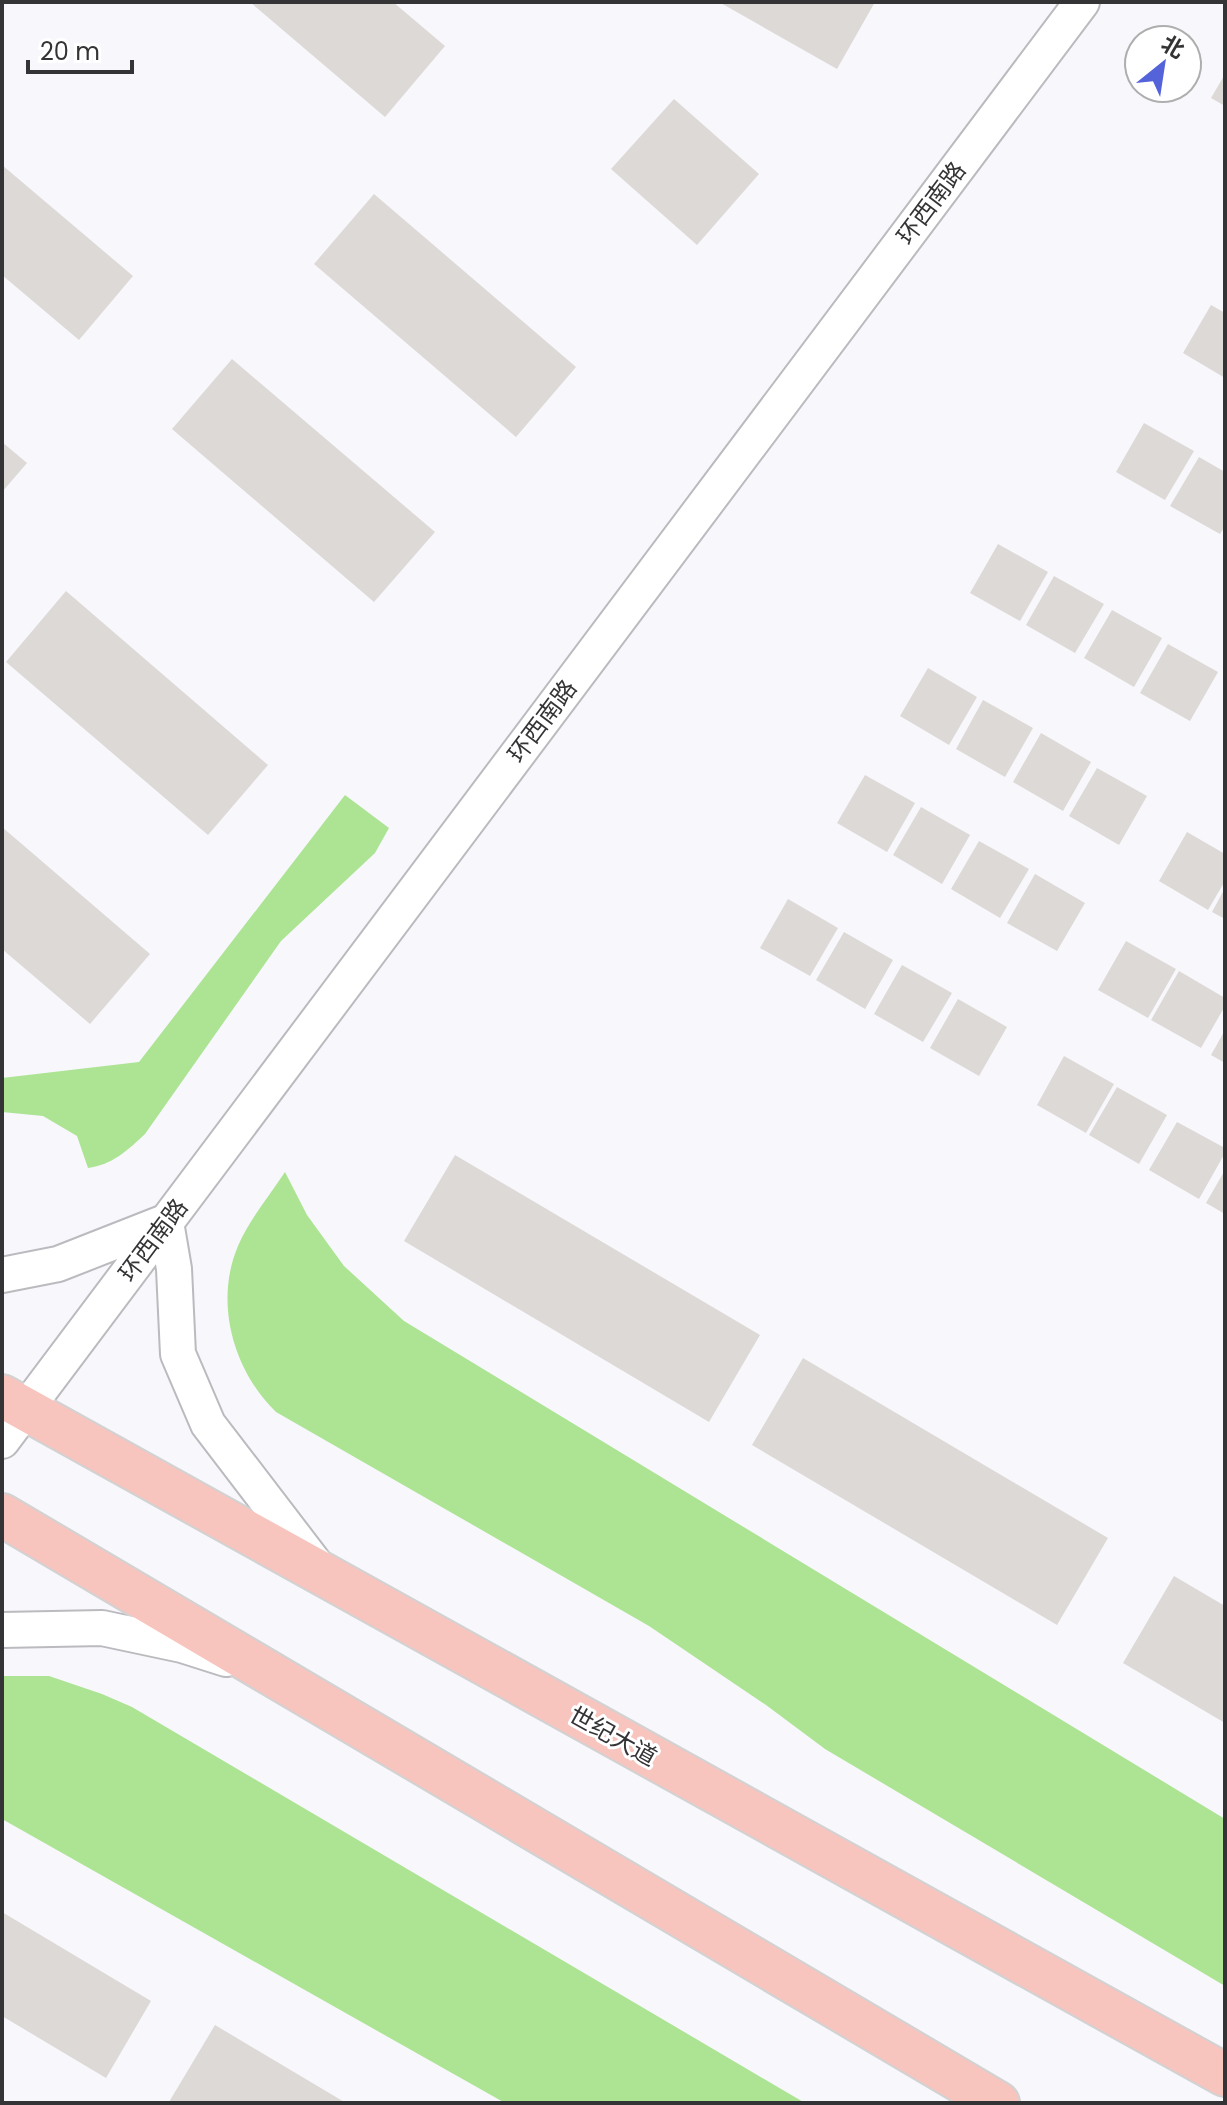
<svg xmlns="http://www.w3.org/2000/svg" width="1227" height="2105" font-family="Poppins,'Noto Sans SC',sans-serif">
<style>
.green{fill:#ace494}
.building{fill:#ddd9d6}
.lines{fill:none;stroke-linecap:round;stroke-linejoin:round}
.minor-casing{stroke:#bbbbbf;stroke-width:38}
.major-casing{stroke:#d2d2d3;stroke-width:46}
.minor{stroke:#fff;stroke-width:34}
.major{stroke:#f7c4be;stroke-width:42}
.labels{text-anchor:middle;dominant-baseline:central;stroke-width:6;stroke-linejoin:round;paint-order:stroke}
.street-label{font-size:24px;fill:#343436;stroke:#fff}
</style>
<rect width="100%" height="100%" fill="#f7f7fc"/>
<!-- green -->
<path class="green" d="M345 795 389 828 375 853 281 941 145 1134C128 1150 112 1165 88 1168L77 1136 43 1116 2 1112V1078L139 1062Z
M285 1172 307 1215 344 1266 404 1321 1225 1819V1986L825 1749 766 1705 649 1626 276 1412C233 1370 214 1302 238 1246 249 1220 270 1195 285 1172Z
M2 1676H49L102 1694 132 1707 805 2103H505L2 1819Z"/>
<!-- building -->
<path class="building" d="M250 2H393L445 46 385 117Z
M719 2H875L837 69Z
M1225 74V106L1211 98Z
M674 99 759 174 697 245 611 169Z
M2 165 133 276 79 340 2 275Z
M374 194 576 367 516 437 314 264Z
M1211 305 1225 313V378L1183 353Z
M232 359 435 532 374 602 172 429Z
M1144 423 1194 451 1165 500 1116 472Z
M2 442 27 463 2 492Z
M1199 457 1225 472V526L1220 534 1170 506Z
M998 544 1048 572 1020 621 970 593Z
M1054 576 1104 604 1075 653 1026 625Z
M66 591 268 765 208 835 6 662Z
M1112 610 1162 638 1134 687 1084 658Z
M1168 644 1218 672 1190 721 1140 693Z
M928 668 977 697 949 745 900 716Z
M983 700 1033 728 1005 777 956 749Z
M1041 733 1091 762 1063 811 1013 782Z
M1097 768 1147 796 1119 845 1069 816Z
M865 775 915 803 887 852 837 823Z
M921 807 970 835 942 884 893 855Z
M2 827 150 954 90 1024 2 949Z
M1187 832 1225 854V881L1208 910 1159 881Z
M979 841 1029 869 1000 918 951 889Z
M1035 874 1085 903 1057 951 1007 923Z
M1225 888V919L1212 912Z
M788 899 838 928 810 976 760 948Z
M844 932 893 960 865 1009 816 980Z
M1126 941 1176 969 1148 1018 1098 990Z
M902 965 952 993 923 1042 874 1014Z
M1179 971 1225 998V1006L1201 1048 1151 1020Z
M958 999 1007 1027 979 1076 930 1048Z
M1225 1030V1063L1211 1055Z
M1064 1056 1114 1084 1086 1133 1037 1105Z
M1117 1087 1167 1115 1139 1164 1089 1135Z
M1177 1122 1225 1148V1153L1199 1199 1149 1170Z
M455 1155 760 1335 709 1422 404 1241Z
M1225 1170V1214L1206 1203Z
M803 1358 1108 1538 1057 1625 752 1445Z
M1174 1576 1225 1606V1723L1123 1663Z
M2 1912 151 2001 106 2078 2 2016Z
M215 2025 346 2103H171L169 2102Z"/>
<g class="lines">
<!-- minor casing -->
<g class="minor-casing">
<path id="minor" d="M166 1222 174 1269 178 1354 208 1424 319 1569
M2 1275 58 1264 165 1222
M2 1441 1082 2
M2 1630 102 1628 182 1645 226 1659"/>
</g>
<!-- major casing -->
<g class="major-casing">
<path id="major" d="M2 1396 1225 2075
M2 1515 998 2103"/>
</g>
<!-- minor -->
<use href="#minor" class="minor"/>
<!-- major -->
<use href="#major" class="major"/>
</g>
<g class="labels">
<!-- street labels -->
<g class="street-label">
<text transform="translate(931 203) rotate(-53)">环西南路</text>
<text transform="translate(542 721) rotate(-53)">环西南路</text>
<text transform="translate(153 1240) rotate(-53)">环西南路</text>
<text transform="translate(613 1736) rotate(29)">世纪大道</text>
</g>
</g>
<!-- border -->
<rect width="1227" height="2105" fill="none" stroke="#343436" stroke-width="8"/>
<!-- north arrow -->
<g transform="translate(1163 64) rotate(30)"><circle r="38" fill="#ffffff" stroke="#aeaeaf" stroke-width="2"/>
<path d="M0-6L14 30L0 20L-14 30Z" fill="#5463d9"/>
<text y="-12" font-size="22" font-weight="bold" text-anchor="middle" fill="#343436">北</text>
</g>
<!-- scale -->
<path d="M28 60v12h104v-12" fill="none" stroke="#343436" stroke-width="4"/>
<text x="40" y="60" font-size="24" fill="#343436" stroke="#ffffff" stroke-width="6" paint-order="stroke">20 m</text>
</svg>
